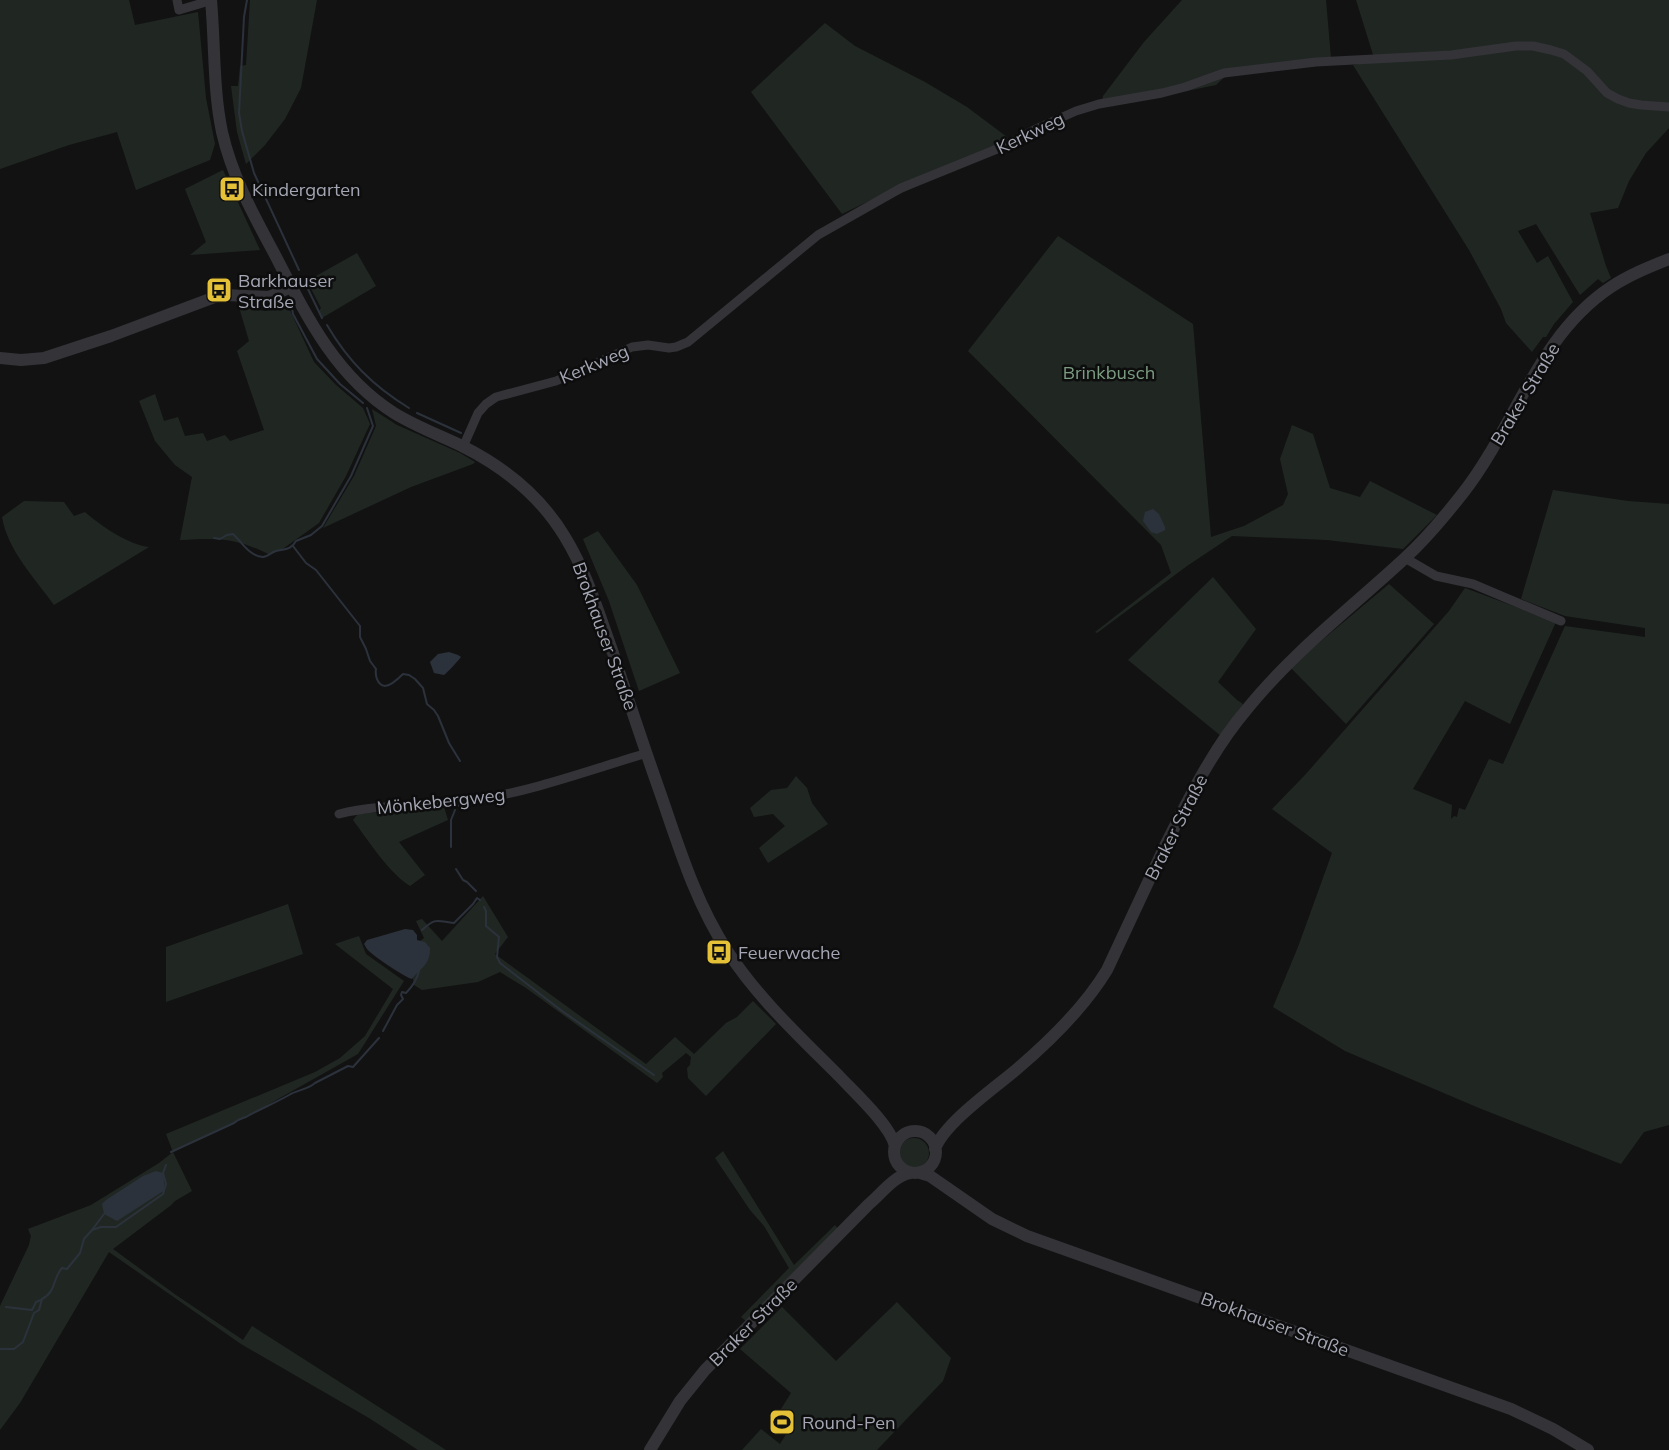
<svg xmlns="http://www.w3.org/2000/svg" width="1669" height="1450" font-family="Mulish,sans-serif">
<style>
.green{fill:#202722}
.water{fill:#2c323b}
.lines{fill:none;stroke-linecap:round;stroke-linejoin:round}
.stream{stroke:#2c323b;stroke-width:2}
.minor{stroke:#333338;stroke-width:9}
.tertiary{stroke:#333338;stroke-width:12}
.labels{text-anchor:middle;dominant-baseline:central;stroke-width:5;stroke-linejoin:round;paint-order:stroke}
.street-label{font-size:18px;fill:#a4a7b3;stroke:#0d0d0e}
.poi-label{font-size:18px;fill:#a4a7b3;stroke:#0d0d0e;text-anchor:start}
.park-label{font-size:18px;fill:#7c9d82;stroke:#0d0d0e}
</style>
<rect width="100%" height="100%" fill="#121213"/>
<!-- green -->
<path class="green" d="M0 0H129L135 25 198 12 206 98 215 144 210 160 136 190 117 132 69 145 0 169Z
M250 0H317L301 88 285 119 265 145 246 164 237 132 231 86H238L240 66 246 65Z
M1182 0H1326L1331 58 1234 68 1216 85 1129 103 1102 101 1103 96 1144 42Z
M1356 0H1669V128L1646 153 1629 181 1618 208 1590 213 1606 266 1611 278 1603 283 1598 279 1580 295 1536 224 1518 231 1537 263 1548 256 1573 302 1554 324 1546 337H1543L1532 352 1506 323 1501 309 1469 250 1353 65 1375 61Z
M825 23 855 46 925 82 967 107 1007 137 1009 143 876 205 873 199 842 214 751 92Z
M223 170 260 250 190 255 206 242 185 189Z
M1058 236 1193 324 1211 537 1244 526 1283 505 1288 494 1280 459 1292 425 1313 434 1330 488 1360 497 1370 481 1437 515 1403 549 1327 540 1232 536 1187 566 1097 633 1095 632 1171 573 1161 545 968 351Z
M357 253 376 286 322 318 319 311 321 308 307 281Z
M288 306 314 362 336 385 363 408 370 424 346 476 319 523 284 548 270 555C235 537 218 538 180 540L192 477 175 465 155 441 139 401 155 394 164 421 178 417 185 436 203 433 207 441 225 435 230 441 264 430 237 351 249 341 239 307 265 311Z
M372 409 397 425 460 453 475 462 473 464 411 487 323 528 354 476 376 426Z
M1553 490 1628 501 1669 504V1125L1644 1132 1621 1164 1479 1108 1345 1051 1273 1007 1298 947 1332 853 1272 809 1305 775 1449 611 1465 588 1556 622 1510 724 1465 701 1413 789 1452 805 1451 819 1454 816 1457 817 1459 808 1465 810 1489 759 1503 764 1565 626 1645 637V628L1565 616 1521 599Z
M24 501 64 502 74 516 85 512C101 526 129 545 149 547L54 605C34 577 8 551 2 517Z
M598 531 637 585 680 673 639 691 609 601 583 539Z
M1213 577 1256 629 1218 682 1237 700 1243 704 1221 736 1128 660Z
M1389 584 1434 624 1346 724 1290 667Z
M796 776 807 788 812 803 828 824 768 863 759 848 785 826 773 814 754 817 750 808 771 790 787 788Z
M444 807 448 820 399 842 425 875 410 886C389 873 368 840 353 820L358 814Z
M483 896 508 937 495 954 646 1064 675 1037 694 1054 726 1023 737 1017 753 1001 776 1024 706 1096 688 1078 687 1068 690 1065 691 1057 686 1053 662 1073 663 1077 657 1083 526 988 500 972 478 982 422 990 414 985 412 973 415 945 424 938 416 921 422 919 442 941Z
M288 904 303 954 166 1002V947Z
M359 936 366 954 404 981 358 1054 248 1116 173 1152 192 1191 175 1201 170 1206 113 1249 176 1295 243 1340 252 1326 446 1450H418L369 1418 241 1344 109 1252 20 1403 0 1430V1306L29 1245 31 1236 28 1229 91 1205 159 1163 173 1152 166 1134 315 1072 340 1058 365 1036 393 989 335 944Z
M899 1153a15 15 0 1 1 30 0a15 15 0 1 1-30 0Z
M723 1151 794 1265 835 1225 838 1229 746 1321 741 1317 789 1268 764 1226 750 1210 715 1158Z
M897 1302 951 1358 943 1381 877 1450H742L761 1429 780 1444 795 1420 781 1409 791 1393 740 1349 782 1307 836 1361Z"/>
<!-- water -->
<path class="water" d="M1153 509 1159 514 1165 527V530L1157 534 1151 532 1143 521 1145 512Z
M449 652 458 655 461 657C460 659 446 674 444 675L434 673 430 662 438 654Z
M405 929 413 930 417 935V940L425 942 430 948C430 966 420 968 412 979 406 978 375 957 370 952 367 950 366 947 364 944L367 940Z
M156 1171 163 1173 165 1190 117 1221 104 1214 102 1204 106 1200 143 1176Z"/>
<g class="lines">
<!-- stream -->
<path class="stream" d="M247 0 244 17 239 113 242 131 254 173 299 270
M305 283 322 318
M249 303 266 307 285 303 291 304 293 314 317 359 340 384 363 403
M327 325C348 361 373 386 409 408
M417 413 461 433
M214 538 220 539 227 535 233 534C242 542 249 556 263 557 268 557 271 552 276 551 285 549 291 550 296 541L311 535 322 526 351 476 373 426 367 408
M293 546 306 563 316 570 360 626V637L366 649 370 661 376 669C375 675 377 685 385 686 391 686 399 678 403 674L409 675 415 679 423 688 427 704 434 710 438 716 449 743 460 761
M451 847V820L455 810
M456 869 463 880 467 882 476 891
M484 907 486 911V926L499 937 497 957 500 963 562 1011 654 1075
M422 930C436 917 437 921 454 923L473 904 477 898 480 900
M383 1031 397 1005 403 999 401 995 402 992 406 993C411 988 417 979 419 971
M171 1152 234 1123C238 1119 241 1119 246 1117 260 1109 275 1103 289 1095 297 1090 307 1090 315 1083L348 1066 353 1067 379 1038
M92 1230 104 1214
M6 1307 32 1310 36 1302 41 1300
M0 1349H14L23 1342 34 1313 39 1310 42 1299C57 1291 52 1279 62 1268L67 1269 80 1253 84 1239 92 1230 101 1227H116L163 1194 166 1184 163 1173 166 1165"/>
<!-- minor -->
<path class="minor" d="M177 0 179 10 206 2H212
M463 447 478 413 486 404 496 397 556 381 632 347 648 345 669 348 676 347 688 342 818 235 901 188 1002 147 1038 128 1076 111 1099 104 1162 93 1185 87 1224 73 1316 62 1451 55 1516 46H1533L1551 50 1564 54 1587 71 1607 93 1618 99 1629 103 1641 105 1669 107
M1405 558 1436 576 1473 584 1561 621
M339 814C383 803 430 807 475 800 533 791 590 770 647 753"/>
<!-- tertiary -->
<path class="tertiary" d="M211 0C215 44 213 89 222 132 232 176 253 214 274 253 305 313 334 375 394 413 415 426 439 435 462 446 504 467 541 497 565 537 587 573 599 614 613 653 629 702 645 750 662 798 680 851 697 905 728 952 758 998 800 1037 839 1076 855 1093 890 1125 895 1146
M0 358 21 360 44 358 111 336 215 297 226 295 269 297 291 287
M894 1152a21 21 0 1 1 42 0a21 21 0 1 1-42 0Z
M935 1149C944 1123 996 1087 1017 1069 1051 1040 1084 1008 1107 970 1126 929 1145 889 1164 848 1188 800 1212 750 1247 709 1293 652 1351 608 1404 559 1426 539 1445 516 1463 493 1515 427 1537 336 1611 287 1629 275 1649 267 1669 259
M920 1173 930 1176 992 1219 1027 1236 1511 1409 1553 1429 1588 1450
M650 1450 680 1401 705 1370 869 1204C881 1194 894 1176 910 1173"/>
</g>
<!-- icons -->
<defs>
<g id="bus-square" transform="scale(1.35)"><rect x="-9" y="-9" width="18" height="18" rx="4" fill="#e5c138" stroke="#0d0d0e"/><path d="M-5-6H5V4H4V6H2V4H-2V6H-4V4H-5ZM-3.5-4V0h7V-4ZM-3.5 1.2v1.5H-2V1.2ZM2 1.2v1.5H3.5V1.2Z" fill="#111"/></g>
<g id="stadium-square" transform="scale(1.35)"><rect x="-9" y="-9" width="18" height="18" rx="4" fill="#e5c138" stroke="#0d0d0e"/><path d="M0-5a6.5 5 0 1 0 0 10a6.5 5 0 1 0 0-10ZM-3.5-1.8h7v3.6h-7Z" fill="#111"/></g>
</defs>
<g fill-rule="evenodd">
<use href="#bus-square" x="232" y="189"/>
<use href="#bus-square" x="219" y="290"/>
<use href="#bus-square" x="719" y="952"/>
<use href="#stadium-square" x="782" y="1422"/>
</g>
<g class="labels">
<!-- street labels -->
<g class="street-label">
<text transform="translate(1030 133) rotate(-26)">Kerkweg</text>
<text transform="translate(594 364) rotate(-23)">Kerkweg</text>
<text transform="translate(1525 394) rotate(-59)">Braker Straße</text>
<text transform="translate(605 636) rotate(70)">Brokhauser Straße</text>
<text transform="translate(441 801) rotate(-6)">Mönkebergweg</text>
<text transform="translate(1176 827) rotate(-63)">Braker Straße</text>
<text transform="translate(753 1322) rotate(-45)">Braker Straße</text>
<text transform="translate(1275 1324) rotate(20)">Brokhauser Straße</text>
</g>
<!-- poi labels -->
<g class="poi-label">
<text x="252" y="189">Kindergarten</text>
<text x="238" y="280">Barkhauser<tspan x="238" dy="21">Straße</tspan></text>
<text x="738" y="952">Feuerwache</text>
<text x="802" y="1422">Round-Pen</text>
</g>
<!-- park labels -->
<g class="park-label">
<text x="1109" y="372">Brinkbusch</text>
</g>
</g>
</svg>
